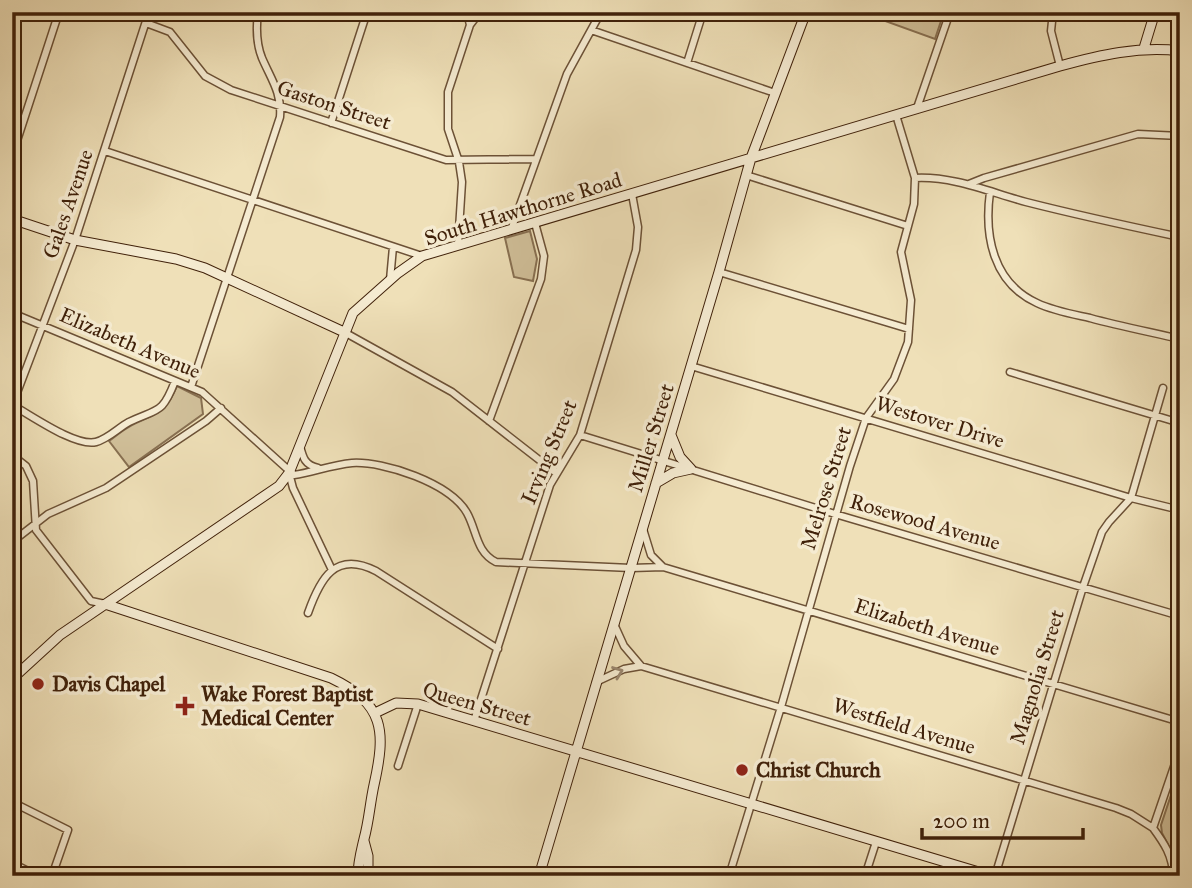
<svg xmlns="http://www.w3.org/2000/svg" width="1192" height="888" font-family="'IM FELL Great Primer',serif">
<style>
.green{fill:#d1c09a;stroke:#887052;stroke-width:2}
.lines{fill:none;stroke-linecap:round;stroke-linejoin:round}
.street-casing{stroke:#6c5136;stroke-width:9}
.secondary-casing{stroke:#40210a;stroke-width:11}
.street{stroke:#f5ebd1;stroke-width:6}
.secondary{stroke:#f5ebd1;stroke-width:9}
.oneway{stroke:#9a866e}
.poi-dot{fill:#8f2418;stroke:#f5ebd1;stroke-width:2.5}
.labels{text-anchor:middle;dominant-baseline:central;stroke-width:7;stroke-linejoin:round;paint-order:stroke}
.street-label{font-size:21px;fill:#40210a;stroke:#f5ebd1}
.poi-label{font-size:21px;font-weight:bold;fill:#40210a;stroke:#f5ebd1;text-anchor:start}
</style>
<rect width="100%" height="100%" fill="#efe0b8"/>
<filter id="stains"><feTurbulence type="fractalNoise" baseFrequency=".00286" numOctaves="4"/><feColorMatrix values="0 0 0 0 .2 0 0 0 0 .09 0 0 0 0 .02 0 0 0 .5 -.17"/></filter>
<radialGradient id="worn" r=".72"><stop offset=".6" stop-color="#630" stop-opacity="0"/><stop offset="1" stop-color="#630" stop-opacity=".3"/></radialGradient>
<!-- green -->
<path class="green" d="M876 12H944L935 39 874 17Z
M530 231 537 259 533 281 514 277 505 238Z
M177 386 201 398 203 414 129 467 109 441C117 435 124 429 132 425 157 413 165 414 177 386Z
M1180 768V876H1176L1171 850 1162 833 1161 825Z"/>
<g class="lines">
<!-- street casing -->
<g class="street-casing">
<path id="street" d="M467 12 470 25
M1053 12 1051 31 1060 66
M146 23 170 32 205 76 231 90 446 160 536 159
M591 30 775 93
M687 63 703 12
M917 108 950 12
M331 123 367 12
M105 151 422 256
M12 156 59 12
M746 175 908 226
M915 178C954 176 989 192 1026 202 1077 215 1128 226 1180 237
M969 184 984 178 1138 134 1180 136
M990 192C984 236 993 283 1037 303 1054 311 1072 314 1090 318 1119 326 1150 332 1180 339
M511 230 567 74 601 12
M458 245 462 182 459 162 448 129V92L470 25 480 12
M719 272 909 329
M390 280 393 247
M12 313 202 392 294 475C313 472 332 465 352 463 384 461 450 483 467 513 477 531 476 552 496 562L631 568 663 567 1180 722
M344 332 452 392 556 473
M1174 337 1180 310
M691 366 1131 498 1180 510
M1010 372 1180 423
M191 387 280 117C282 93 271 79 262 58 256 43 256 28 258 12
M12 405C31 415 75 447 96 442 108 439 118 428 129 422 158 408 162 415 175 381
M12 406 75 240 149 12
M489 421 541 279 544 256 535 223
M580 435 835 514 1180 616
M300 446C303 458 305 465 318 468
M12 455 26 466 33 481 36 530 91 601 105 604
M289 473 293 488 332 570
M643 529 651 555 663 567
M12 542 48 514 106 488 206 421 221 408
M308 613C320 579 335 550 376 571L498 649
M614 624 624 646 641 666
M596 682 624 669 641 666 1116 808 1131 814 1153 828
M474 721 550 485 580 435 636 250 638 227 632 194
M398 766 418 704
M12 802 68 830 52 876
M12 863 38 876
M729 876 781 707 850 466 866 418 894 379 908 342 911 300 901 252 914 204 915 178 896 115
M865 876 876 842
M995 876 1083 587 1102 532 1109 522 1131 498 1163 388
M1173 876C1173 856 1164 843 1153 828L1180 749"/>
</g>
<!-- secondary casing -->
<g class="secondary-casing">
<path id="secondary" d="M1144 48 1155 12
M12 219 75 240 176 259 205 268 344 332
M671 435 680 457 691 469
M656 483 673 473 691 469
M105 604 331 678C385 704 386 731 374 785 370 803 369 821 364 839 361 852 358 862 358 876
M12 679 60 635 279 486 289 473 353 313 398 273 422 256 1060 66C1100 55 1139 46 1180 51
M375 713 396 703 418 704 992 876
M364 841 368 856V876
M368 876H381
M539 876 719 272 751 158 806 12"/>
</g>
<!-- street -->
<use href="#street" class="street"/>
<!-- secondary -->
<use href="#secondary" class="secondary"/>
</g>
<!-- one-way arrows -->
<defs><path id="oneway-chevron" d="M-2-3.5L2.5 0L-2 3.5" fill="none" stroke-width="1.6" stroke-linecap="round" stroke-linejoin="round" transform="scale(1.75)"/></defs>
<use class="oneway" href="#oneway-chevron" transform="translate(618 672) rotate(-21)"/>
<!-- markers -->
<g class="poi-dot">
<circle cx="38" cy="684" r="7"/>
<path d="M181.5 695.5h7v7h7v7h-7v7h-7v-7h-7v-7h7z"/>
<circle cx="742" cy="770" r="7"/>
</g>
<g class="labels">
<!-- street labels -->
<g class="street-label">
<text transform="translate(334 105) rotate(18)">Gaston Street</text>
<text transform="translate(68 204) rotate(-71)">Gales Avenue</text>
<text transform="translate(523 209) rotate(-17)">South Hawthorne Road</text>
<text transform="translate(130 343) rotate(23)">Elizabeth Avenue</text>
<text transform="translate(940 422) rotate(17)">Westover Drive</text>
<text transform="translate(651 438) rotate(-73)">Miller Street</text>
<text transform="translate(549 452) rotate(-67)">Irving Street</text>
<text transform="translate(826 488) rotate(-73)">Melrose Street</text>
<text transform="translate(925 522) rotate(16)">Rosewood Avenue</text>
<text transform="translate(927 627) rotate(17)">Elizabeth Avenue</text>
<text transform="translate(1037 677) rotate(-73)">Magnolia Street</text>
<text transform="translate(477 704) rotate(16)">Queen Street</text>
<text transform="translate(904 726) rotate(17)">Westfield Avenue</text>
</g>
<!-- poi labels -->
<g class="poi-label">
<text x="52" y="684">Davis Chapel</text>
<text x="201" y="694">Wake Forest Baptist<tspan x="201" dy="24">Medical Center</tspan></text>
<text x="756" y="770">Christ Church</text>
</g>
</g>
<!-- margin -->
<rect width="1192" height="888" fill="none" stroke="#efe0b8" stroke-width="42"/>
<rect x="14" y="14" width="1164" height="860" fill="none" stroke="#40210a" stroke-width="3.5"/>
<rect x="21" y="21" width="1150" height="846" fill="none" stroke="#40210a" stroke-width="2"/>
<!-- scale -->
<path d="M922 828v10h161v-10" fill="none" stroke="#40210a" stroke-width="3.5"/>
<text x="933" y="828" font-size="21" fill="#40210a" stroke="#f5ebd1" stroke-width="5" paint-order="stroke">200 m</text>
<rect width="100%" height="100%" filter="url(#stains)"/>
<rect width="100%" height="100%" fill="url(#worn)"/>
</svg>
